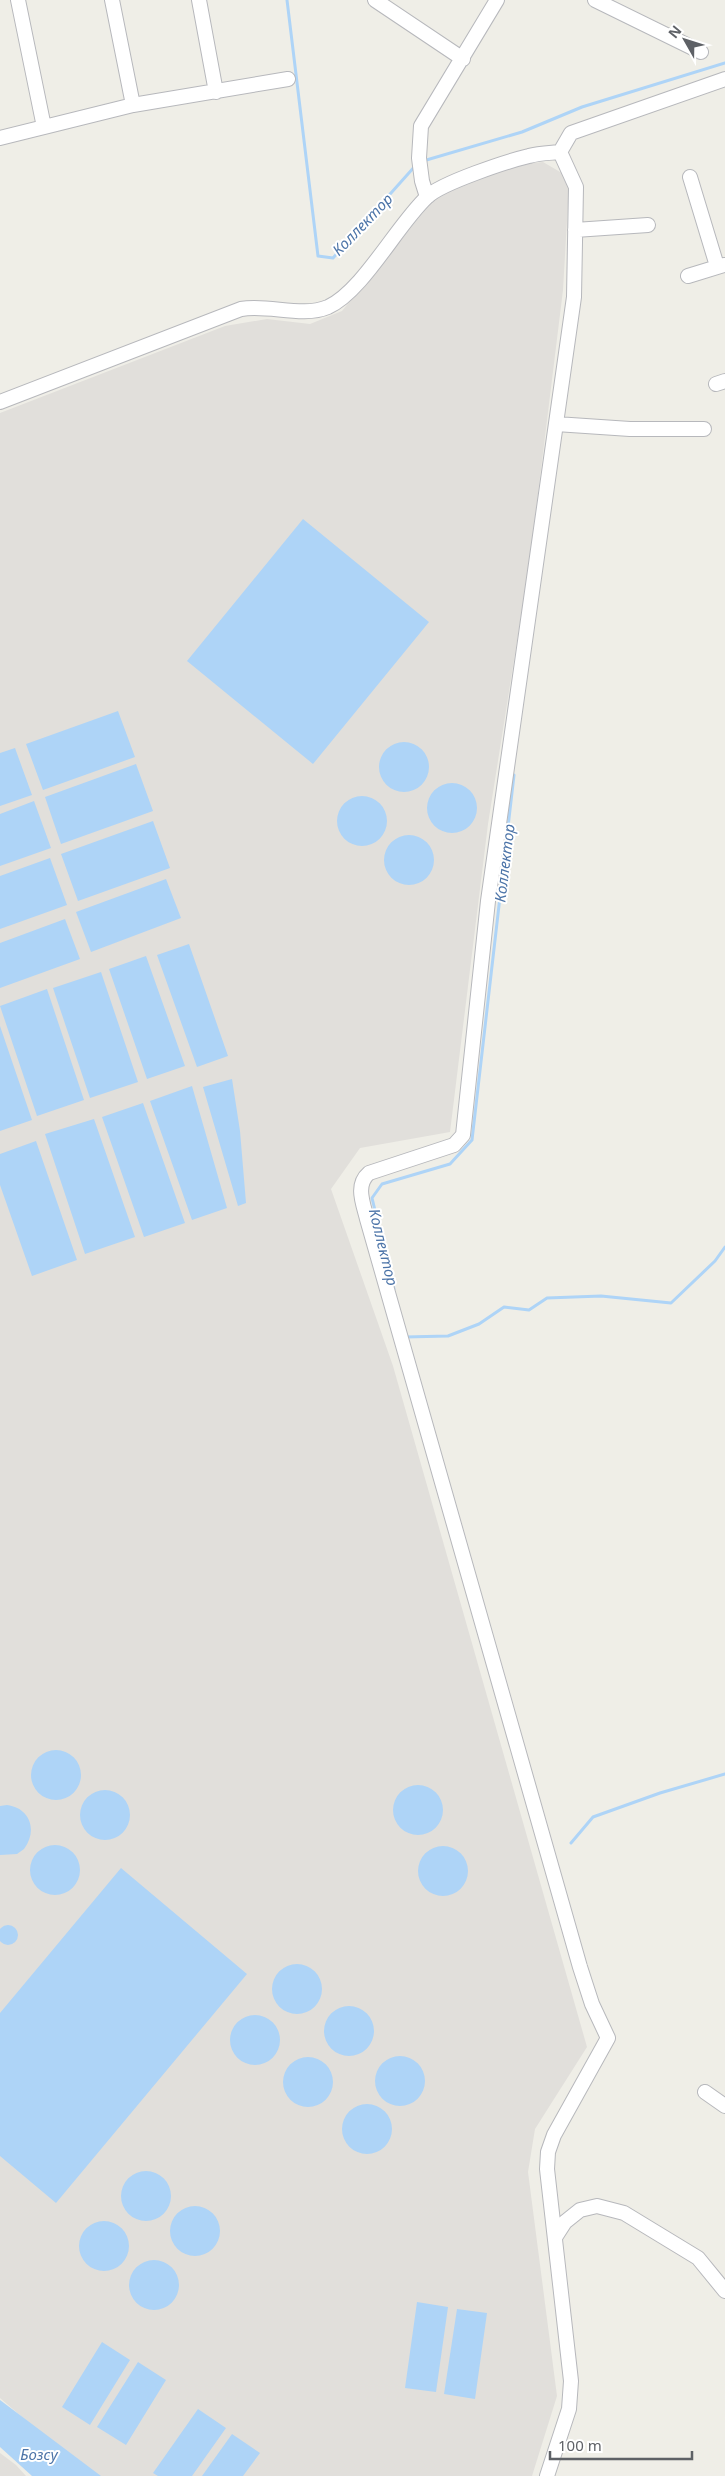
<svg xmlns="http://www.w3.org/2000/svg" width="725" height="2476" font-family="'Noto Sans',sans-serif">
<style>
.industrial{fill:#e1dfdb}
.water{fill:#aed4f7}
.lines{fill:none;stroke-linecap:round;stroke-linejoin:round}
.stream{stroke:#aed4f7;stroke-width:3}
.minor-casing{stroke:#b7b8bc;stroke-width:16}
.minor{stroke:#fff;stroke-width:14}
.labels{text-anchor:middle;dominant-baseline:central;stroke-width:4;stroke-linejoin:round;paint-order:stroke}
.water-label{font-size:15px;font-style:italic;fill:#4c74a8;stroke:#fff}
</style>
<rect width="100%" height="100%" fill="#efeee7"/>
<!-- industrial -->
<path class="industrial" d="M543 162 567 176 569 186 563 290 530 559 488 824 450 1132 360 1148 331 1189 393 1366 587 2047 535 2129 528 2172 557 2396 532 2476H91L0 2398V413L225 326 267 319 310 324 342 311 432 202 448 187 523 164Z
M0 2453 16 2465 26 2476H0Z"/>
<!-- water -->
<path class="water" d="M303 519 429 622 313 764 187 661Z
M118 711 135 757 43 790 26 744Z
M379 767a25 25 0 1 1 50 0a25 25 0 1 1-50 0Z
M15 748 32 795 0 806V753Z
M136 764 153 811 61 844 45 797Z
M427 808a25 25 0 1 1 50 0a25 25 0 1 1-50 0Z
M337 821a25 25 0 1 1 50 0a25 25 0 1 1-50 0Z
M34 801 51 848 0 866V814Z
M153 821 170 868 78 901 61 854Z
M384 860a25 25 0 1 1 50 0a25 25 0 1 1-50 0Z
M50 858 67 905 0 929V876Z
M166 879 181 918 91 952 76 912Z
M65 919 80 959 0 988V943Z
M189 944 228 1056 197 1067 157 955Z
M146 956 185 1066 147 1079 109 969Z
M101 972 138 1082 90 1098 53 988Z
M47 989 84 1100 37 1116 0 1006Z
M0 1026 32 1120 0 1131Z
M232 1079 240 1131 246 1203 238 1206 203 1087Z
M192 1086 227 1208 192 1220 150 1101Z
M143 1103 185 1223 144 1237 102 1117Z
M94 1119 135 1237 85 1254 45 1134Z
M36 1141 77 1260 32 1276 0 1185V1154Z
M31 1775a25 25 0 1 1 50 0a25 25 0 1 1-50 0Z
M393 1810a25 25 0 1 1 50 0a25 25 0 1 1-50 0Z
M80 1815a25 25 0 1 1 50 0a25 25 0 1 1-50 0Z
M7 1805C30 1808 38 1830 24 1849L17 1854 0 1855V1806Z
M30 1870a25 25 0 1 1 50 0a25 25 0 1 1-50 0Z
M418 1871a25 25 0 1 1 50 0a25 25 0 1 1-50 0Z
M121 1868 247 1974 56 2203 0 2156V2013Z
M-2 1935a10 10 0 1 1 20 0a10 10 0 1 1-20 0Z
M272 1989a25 25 0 1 1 50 0a25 25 0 1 1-50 0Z
M324 2031a25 25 0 1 1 50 0a25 25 0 1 1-50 0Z
M230 2040a25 25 0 1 1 50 0a25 25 0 1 1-50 0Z
M375 2081a25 25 0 1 1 50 0a25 25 0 1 1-50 0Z
M283 2082a25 25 0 1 1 50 0a25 25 0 1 1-50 0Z
M342 2129a25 25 0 1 1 50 0a25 25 0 1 1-50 0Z
M121 2196a25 25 0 1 1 50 0a25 25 0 1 1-50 0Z
M170 2231a25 25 0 1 1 50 0a25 25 0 1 1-50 0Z
M79 2246a25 25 0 1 1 50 0a25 25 0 1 1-50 0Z
M129 2285a25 25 0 1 1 50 0a25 25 0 1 1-50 0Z
M417 2302 448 2307 436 2392 405 2388Z
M457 2309 487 2313 475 2399 444 2394Z
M102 2342 130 2360 90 2425 62 2407Z
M138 2362 166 2380 126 2445 97 2427Z
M0 2400 101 2476H32L0 2447Z
M198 2409 226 2428 192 2476H158L153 2473Z
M232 2434 260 2453 243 2476H202Z"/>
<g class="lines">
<!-- stream -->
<path class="stream" d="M287 0 318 256 333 258 416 165
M423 161 522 132 582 107 725 63
M394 1289 372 1198 382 1184 450 1164 472 1140 514 775
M405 1337 448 1336 479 1324 504 1307 529 1310 547 1298 601 1296 671 1303 715 1261 725 1247
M571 1843 593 1817 660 1793 725 1774"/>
<!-- minor casing -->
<g class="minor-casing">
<path id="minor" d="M18 0 44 127
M112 0 133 105
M199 0 216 92
M375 0 463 59
M595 0 701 52
M0 138 133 105 288 79
M690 177 717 266
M427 197 422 181 419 158 421 126 497 0
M575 230 648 225
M688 276 724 265
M716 384 725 381
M0 402 241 309C269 304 302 318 328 307 363 291 397 225 427 197 441 183 508 161 529 156 539 153 550 153 560 152L571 133 725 79
M556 424 630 429H704
M705 2092 725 2106
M556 2236 565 2222 580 2210 597 2206 624 2213 698 2258 725 2291
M547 2476 569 2409 571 2381 547 2169 548 2152 554 2135 608 2038 592 2004 580 1967 367 1219C363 1203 355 1185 369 1173L454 1145 463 1135 488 901 574 297 576 187 560 152"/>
</g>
<!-- minor -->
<use href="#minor" class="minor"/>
</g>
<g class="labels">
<!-- water labels -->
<g class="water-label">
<text transform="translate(362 224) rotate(-46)">Коллектор</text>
<text transform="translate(504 863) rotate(-83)">Коллектор</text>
<text transform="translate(384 1247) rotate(76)">Коллектор</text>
<text x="39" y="2454">Бозсу</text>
</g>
</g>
<!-- north arrow -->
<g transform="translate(685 40) rotate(309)" stroke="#ffffff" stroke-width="4" paint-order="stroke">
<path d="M0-4L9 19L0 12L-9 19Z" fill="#5e6166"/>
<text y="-8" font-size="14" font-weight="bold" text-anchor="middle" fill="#5e6166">N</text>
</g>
<!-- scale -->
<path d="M550 2451v8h142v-8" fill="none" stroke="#5e6166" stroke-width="2.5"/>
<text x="558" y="2451" font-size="15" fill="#5e6166" stroke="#ffffff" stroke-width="4" paint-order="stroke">100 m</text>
</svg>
